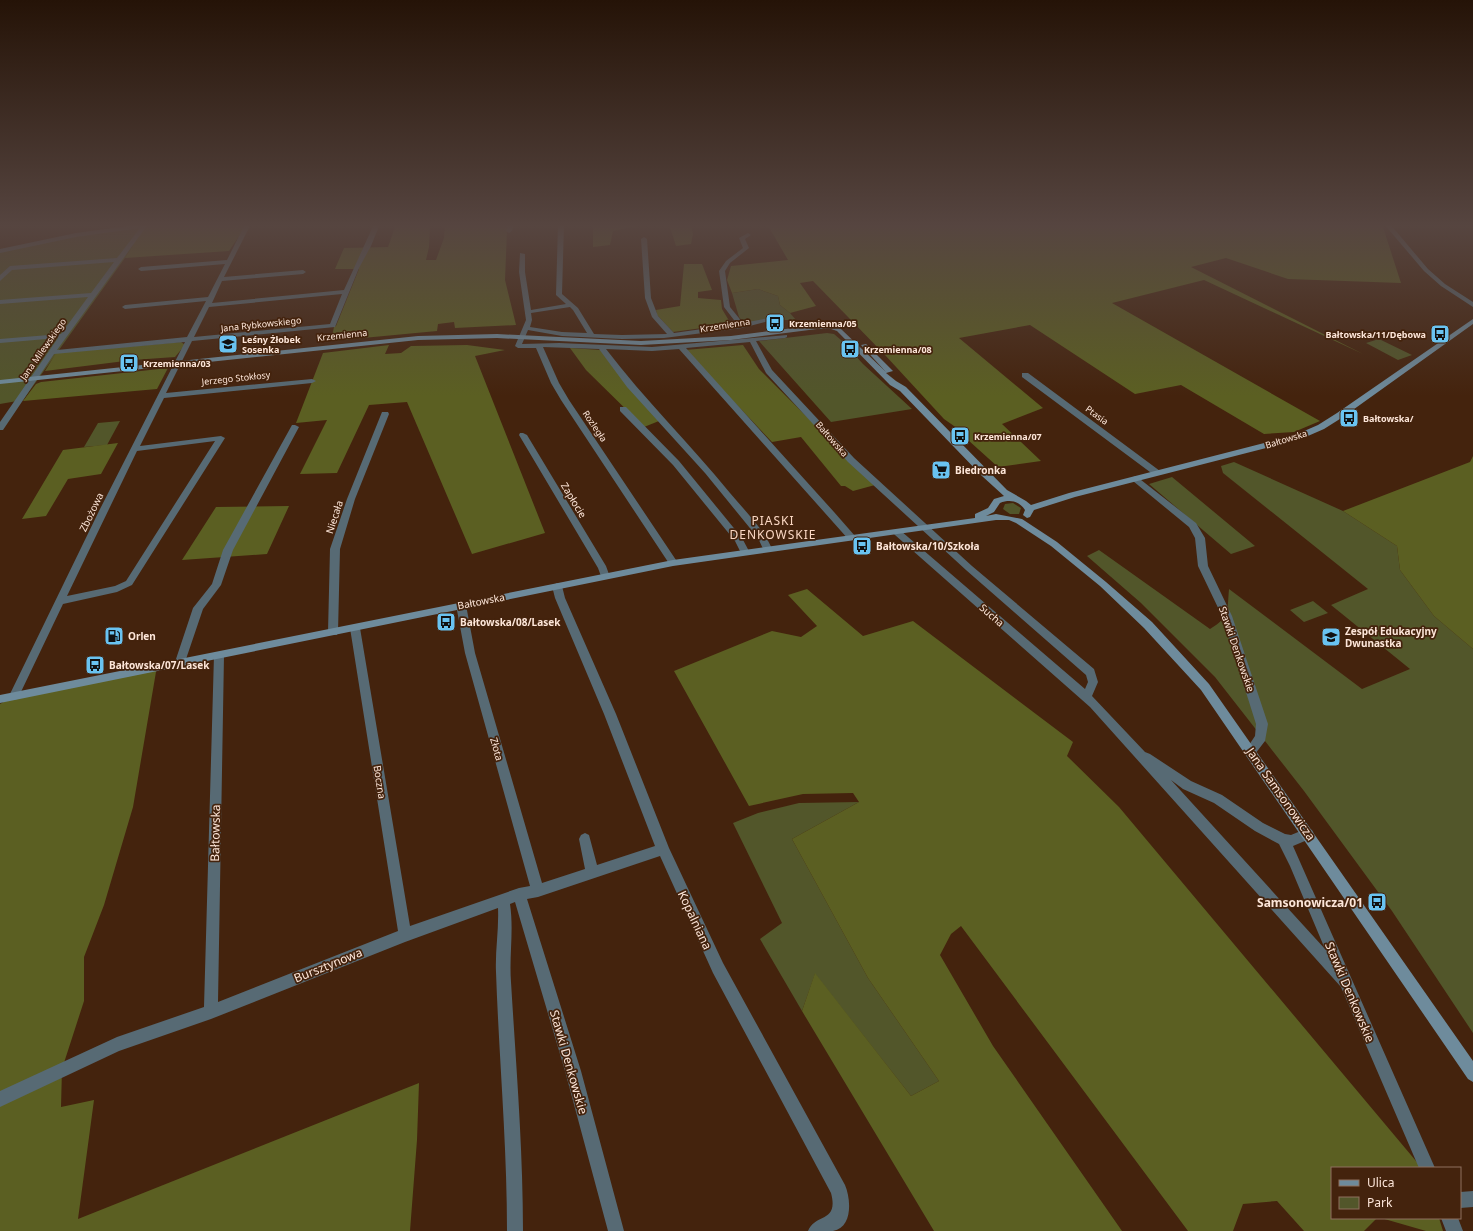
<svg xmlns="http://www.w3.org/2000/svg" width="1473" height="1231" font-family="'Noto Sans',sans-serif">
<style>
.green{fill:#52562a}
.forest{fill:#5b5f22}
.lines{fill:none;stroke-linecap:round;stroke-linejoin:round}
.street{fill:#576a74;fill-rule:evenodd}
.secondary{fill:#6e8b9c;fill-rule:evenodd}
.labels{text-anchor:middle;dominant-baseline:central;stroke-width:3.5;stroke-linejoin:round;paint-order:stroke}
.far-poi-label{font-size:9px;font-weight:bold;fill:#fde6d9;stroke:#44230d;text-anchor:start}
.far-street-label{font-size:9px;fill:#fde6d9;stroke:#44230d}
.poi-label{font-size:10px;font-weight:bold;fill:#fde6d9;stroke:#44230d;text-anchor:start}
.street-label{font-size:10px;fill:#fde6d9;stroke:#44230d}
.quarter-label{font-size:12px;letter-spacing:1px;fill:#fbd8c4;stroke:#44230d}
.near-street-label{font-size:12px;fill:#fde6d9;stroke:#44230d}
.near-poi-label{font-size:12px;font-weight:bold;fill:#fde6d9;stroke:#44230d;text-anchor:end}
</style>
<rect width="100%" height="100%" fill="#44230d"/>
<!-- green -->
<path class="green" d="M145 225 125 258 23 400 0 404V251L76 235Z
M758 289 778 296 780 305 790 313 796 320H784L779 314 767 315 768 319 745 324 739 317 732 293Z
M827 333 834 334 841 340 863 364 912 409 831 422 759 341Z
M1379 339 1412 355 1398 360 1366 343Z
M120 421 107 445 84 447 98 423Z
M1234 462 1343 511 1397 546 1400 570 1434 616 1473 649V1033L1392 911 1304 791 1215 677 1141 603 1087 556 1099 550 1210 629C1230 617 1227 611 1229 589L1362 689 1410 669 1331 605 1368 589 1223 473 1221 466Z
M1172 477 1255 546 1231 554 1149 484Z
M1013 503 1021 508 1019 514H1010L1003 509 1005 504Z
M1313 601 1328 613 1304 622 1290 610Z
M859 802 792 839 868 978 939 1081 911 1096 815 974 802 1011 760 939 782 923 733 823 758 813 799 803Z"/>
<!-- forest -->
<path class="forest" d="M158 224H247L229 251 125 258 145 225Z
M396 224H430L429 247 426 260H436L444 238 445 224H509L507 231 505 280 516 325 455 328 454 322 438 324 437 331 331 341 334 327 336 326 359 269H335L344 248 388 247Z
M593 224H646L613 231 610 245 593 247Z
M669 224H691L693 234 691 244 676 246Z
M767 224H1382L1401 283 1288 279 1226 258 1191 267 1363 354 1204 280 1112 303 1320 421 1294 432 1264 434 1181 385 1135 394 1030 325 959 338 1043 408 1002 424 1041 461 998 467 968 440 964 433 944 419 885 355 813 281 800 283 816 306 790 313 780 305 778 296 758 289 732 293 727 280 731 266 788 260Z
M684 264H702L712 290 698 292V298L721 300 722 309 731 324 673 332 657 315 656 310 680 306Z
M181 342 185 345 175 357 133 360 45 371 56 353Z
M389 345 385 354 401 353 411 346 467 345 505 350 475 356 545 533 472 554 407 402 369 405 337 473 300 474 327 420 296 423 323 353Z
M743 345 759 369 875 485 853 491 845 486H841L801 437 772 442 685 350Z
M570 348 601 350 659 421 644 427 586 370Z
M168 368 157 389 23 401 36 384 41 382Z
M118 443 101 474 68 479 46 516 22 519 63 450Z
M1473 456V649L1434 616 1400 570 1397 546 1343 511 1470 462Z
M289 506 267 554 182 560 216 507Z
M807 589 863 636 913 621 1073 742 1067 756 1119 807 1421 1167 1332 1168V1218H1377L1364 1231H1304L1277 1201 1243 1204 1233 1231H1188L961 926 951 934 940 955 993 1046 1122 1231H934L802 1011 815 973 911 1096 939 1081 868 978 792 839 859 802 853 793 803 794 749 806 674 671 772 631 801 637 817 626 788 595Z
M157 666 133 807 104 905 84 957V1001L62 1069 61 1107 94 1100 78 1219 419 1083 417 1140 410 1231H0V704L14 696Z
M1381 1218H1439L1443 1231H1426Z"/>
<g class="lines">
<!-- street -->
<path class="street" d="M0 224H6L0 226Z
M143 224H161L146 227 57 350 187 337 206 301 125 309 122 307 125 305 208 297 225 264 141 271 138 269 141 267 227 260 245 224H251L224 277 303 270 306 272 303 274 222 281 212 303 344 290 374 224H380L371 246 359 268 335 327 192 341 166 393 312 379 316 381 312 383 164 398 140 446 221 436 225 438 132 585 117 592 63 604 19 696 18 699 14 700 10 699 9 696 99 511 185 342 54 354 3 430H0V422L58 338 0 343V339L61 334 88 297 0 304V300L91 293 114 262 12 270 0 281V275L10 266 117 258 140 228 76 237 0 253V249L76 233ZM342 294 330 324 194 337 209 307ZM215 441 126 581 115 586 67 596 137 451Z
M508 224H514L512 231 509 233 506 231Z
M558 224H564L562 294 578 308 594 334 622 335 667 334 652 317 645 298 641 239 644 237 647 239 651 298 658 316 674 333 737 324 724 307 719 271 726 261 743 248 739 238 748 233 751 235 745 239 749 248 730 263 725 271 730 307 743 323 774 317 777 319 742 328 664 338 622 339 562 336 528 330 522 344 559 343 652 347 787 335V337L785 338 756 341 772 370 854 458 972 566 1094 669 1098 682 1092 696 1145 752 1150 754 1191 781 1222 795 1263 823 1285 834 1291 835 1308 828 1312 830 1314 834 1312 838 1293 846 1435 1168H1419L1341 987 1090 707 895 535 893 533 895 531H901L1085 689 1088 682 1086 675 966 570 848 462 766 373 750 342 686 348 834 512 855 536 857 538 855 540H849L679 349 652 351 606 349C645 400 690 444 730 493 745 511 763 528 772 549L770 551H764L758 538 705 473 627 387 599 349 543 347 559 383 569 400 678 563 676 565H670L561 400 551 383 536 348H518L515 346 526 320 519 272 520 253 525 254V272L531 310 566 304 556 295ZM570 307 573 310 587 333 562 332 530 327 532 320 531 313ZM1171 780 1183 789 1214 803 1255 831 1279 844 1290 866 1325 949Z
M1384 224H1390L1428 269 1445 284 1473 302V307L1441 286 1424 271Z
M1022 373H1028L1160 471V475H1154L1022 377Z
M620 407H626L679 461 742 538 750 553 748 555H742L735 541 673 465 620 411Z
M382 412H388L389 414 355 499 340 549 338 632 337 635H329L328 632 330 549 347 499Z
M292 425H295L299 427 233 550 221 585 203 609 185 662 184 665H176L175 662 193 608 212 584 223 550Z
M520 433H523L527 435 606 566 610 577 608 579H602L598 568 519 435Z
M1136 476 1196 523 1205 538 1208 566 1232 616 1268 724 1265 741 1255 754 1251 756 1247 754 1245 751 1255 736 1256 724 1222 616 1198 566 1195 538 1189 527 1133 481V477Z
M557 583 562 586 565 598 616 714 669 848 723 963 845 1185C851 1199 853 1227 833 1231 825 1231 815 1231 808 1231 815 1213 839 1223 831 1193L713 973 660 856 538 897 527 899 581 1071 624 1231H608L565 1071 515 902 510 904C514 930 509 956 511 982 516 1065 523 1148 523 1231H507C507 1144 499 1059 496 972 495 951 499 930 498 908L405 942 211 1019 119 1051 0 1107V1091L117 1037 204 1007 214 655 215 652H223L224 655 218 1002 398 931 350 628 351 625H359L360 628 410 926 519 888 530 886 465 653 456 605 458 602 461 601 466 605 475 653 542 883 585 869 579 839 581 835 585 833 589 835 597 865 655 846 604 714 555 598 552 586Z
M1473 1191V1207L1460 1208V1192Z
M1441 1218H1458L1463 1231H1446Z"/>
<!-- secondary -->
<path class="secondary" d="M1473 319V324L1343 417 1324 429 1301 439 1075 497 1034 510 1030 517 1027 518 1023 515 1025 510C1019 501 1010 499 1000 503L994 512 986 516 996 514 1022 519 1057 542 1106 582 1152 622 1209 684 1473 1061V1082L1468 1079 1201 690 1144 628 1100 586 1051 546 1016 523 1009 520H996L673 566 0 703V695L673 560 975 518V514L988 508 994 499 1004 496 982 476 900 391 890 385 837 331 831 329H817L731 340 641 345 497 338 418 340 0 384V380L418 336 497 334 641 341 731 336 817 325H832L841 329 886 372 861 345 866 344 893 371 886 373 896 381 906 387 1007 490 1026 501 1031 505 1069 493 1295 435 1318 425 1337 413Z"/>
</g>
<!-- sky -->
<linearGradient id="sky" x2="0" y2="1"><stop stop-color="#251307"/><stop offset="0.57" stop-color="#564540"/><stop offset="1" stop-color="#564540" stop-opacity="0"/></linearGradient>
<rect width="1473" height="396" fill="url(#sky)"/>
<!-- icons -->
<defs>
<g id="bus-square" transform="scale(1)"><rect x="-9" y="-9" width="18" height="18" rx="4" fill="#69c3f1" stroke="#44230d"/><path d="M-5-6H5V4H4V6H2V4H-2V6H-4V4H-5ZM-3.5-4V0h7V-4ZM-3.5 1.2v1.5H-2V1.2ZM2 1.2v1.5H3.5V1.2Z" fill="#111"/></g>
<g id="school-square" transform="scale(1)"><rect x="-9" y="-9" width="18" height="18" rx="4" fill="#69c3f1" stroke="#44230d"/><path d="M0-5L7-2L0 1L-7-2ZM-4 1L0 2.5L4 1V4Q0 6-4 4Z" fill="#111"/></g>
<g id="supermarket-square" transform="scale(1)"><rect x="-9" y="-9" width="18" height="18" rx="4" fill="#69c3f1" stroke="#44230d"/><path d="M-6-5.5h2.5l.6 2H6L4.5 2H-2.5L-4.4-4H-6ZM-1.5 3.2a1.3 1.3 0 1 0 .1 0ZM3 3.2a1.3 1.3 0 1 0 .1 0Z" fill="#111"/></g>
<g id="fuel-square" transform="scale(1)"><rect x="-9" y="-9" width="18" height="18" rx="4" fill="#69c3f1" stroke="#44230d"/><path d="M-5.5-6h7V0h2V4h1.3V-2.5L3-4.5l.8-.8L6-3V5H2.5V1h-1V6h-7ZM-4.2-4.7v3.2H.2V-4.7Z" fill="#111"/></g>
</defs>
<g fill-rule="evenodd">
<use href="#bus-square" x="775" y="323"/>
<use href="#bus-square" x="1440" y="334"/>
<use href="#school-square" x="228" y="344"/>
<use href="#bus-square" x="850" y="349"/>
<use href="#bus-square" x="129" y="363"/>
<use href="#bus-square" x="1349" y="418"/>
<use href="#bus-square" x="960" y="436"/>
<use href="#supermarket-square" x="941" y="470"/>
<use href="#bus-square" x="862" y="546"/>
<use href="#bus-square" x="446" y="622"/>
<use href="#fuel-square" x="114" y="636"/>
<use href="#school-square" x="1331" y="637"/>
<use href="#bus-square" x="95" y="665"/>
<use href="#bus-square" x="1377" y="902"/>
</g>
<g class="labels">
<!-- far-poi labels -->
<g class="far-poi-label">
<text x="789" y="323">Krzemienna/05</text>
<text x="1426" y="334" text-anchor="end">Bałtowska/11/Dębowa</text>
<text x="242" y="339">Leśny Żłobek<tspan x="242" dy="10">Sosenka</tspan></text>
<text x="864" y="349">Krzemienna/08</text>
<text x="143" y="363">Krzemienna/03</text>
<text x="1363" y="418">Bałtowska/</text>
<text x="974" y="436">Krzemienna/07</text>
</g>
<!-- far-street labels -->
<g class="far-street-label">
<text transform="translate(261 324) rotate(-6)">Jana Rybkowskiego</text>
<text transform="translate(725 325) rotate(-9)">Krzemienna</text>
<text transform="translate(342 335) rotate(-6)">Krzemienna</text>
<text transform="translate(43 349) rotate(-55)">Jana Milewskiego</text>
<text transform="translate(236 378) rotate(-6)">Jerzego Stokłosy</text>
<text transform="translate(1097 415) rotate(36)">Ptasia</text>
<text transform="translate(595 426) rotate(56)">Rozległa</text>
<text transform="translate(832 439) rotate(49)">Bałtowska</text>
<text transform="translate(1286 439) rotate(-17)">Bałtowska</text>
</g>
<!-- poi labels -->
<g class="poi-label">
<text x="955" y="470">Biedronka</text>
<text x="876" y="546">Bałtowska/10/Szkoła</text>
<text x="460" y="622">Bałtowska/08/Lasek</text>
<text x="1345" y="631">Zespół Edukacyjny<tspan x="1345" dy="12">Dwunastka</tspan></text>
<text x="128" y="636">Orlen</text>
<text x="109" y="665">Bałtowska/07/Lasek</text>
</g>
<!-- street labels -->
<g class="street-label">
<text transform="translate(574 500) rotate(59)">Zapłocie</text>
<text transform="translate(91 512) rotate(-64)">Zbożowa</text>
<text transform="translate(334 517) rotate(-72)">Niecała</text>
<text transform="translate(481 601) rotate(-11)">Bałtowska</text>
<text transform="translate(992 615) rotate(41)">Sucha</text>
<text transform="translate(1237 649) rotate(71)">Stawki Denkowskie</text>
<text transform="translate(497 749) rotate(74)">Złota</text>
<text transform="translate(380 782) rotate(81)">Boczna</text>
</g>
<!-- quarter labels -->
<g class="quarter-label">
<text x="773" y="520">PIASKI<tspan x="773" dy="14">DENKOWSKIE</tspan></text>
</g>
<!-- near-street labels -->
<g class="near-street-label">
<text transform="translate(1281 794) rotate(55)">Jana Samsonowicza</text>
<text transform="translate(215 833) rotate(-89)">Bałtowska</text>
<text transform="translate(695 920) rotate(65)">Kopalniana</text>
<text transform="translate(328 965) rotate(-22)">Bursztynowa</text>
<text transform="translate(1350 992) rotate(67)">Stawki Denkowskie</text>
<text transform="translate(569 1062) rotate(74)">Stawki Denkowskie</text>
</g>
<!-- near-poi labels -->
<g class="near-poi-label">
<text x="1363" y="902">Samsonowicza/01</text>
</g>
</g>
<!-- legend -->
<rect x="1331" y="1167" width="130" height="52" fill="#44230d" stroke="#8e715f"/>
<rect x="1339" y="1180" width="20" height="6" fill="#6e8b9c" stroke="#8e715f"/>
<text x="1367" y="1187" font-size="12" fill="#fde6d9">Ulica</text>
<rect x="1339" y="1197" width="20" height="12" fill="#52562a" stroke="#8e715f"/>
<text x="1367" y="1207" font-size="12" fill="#fde6d9">Park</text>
</svg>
